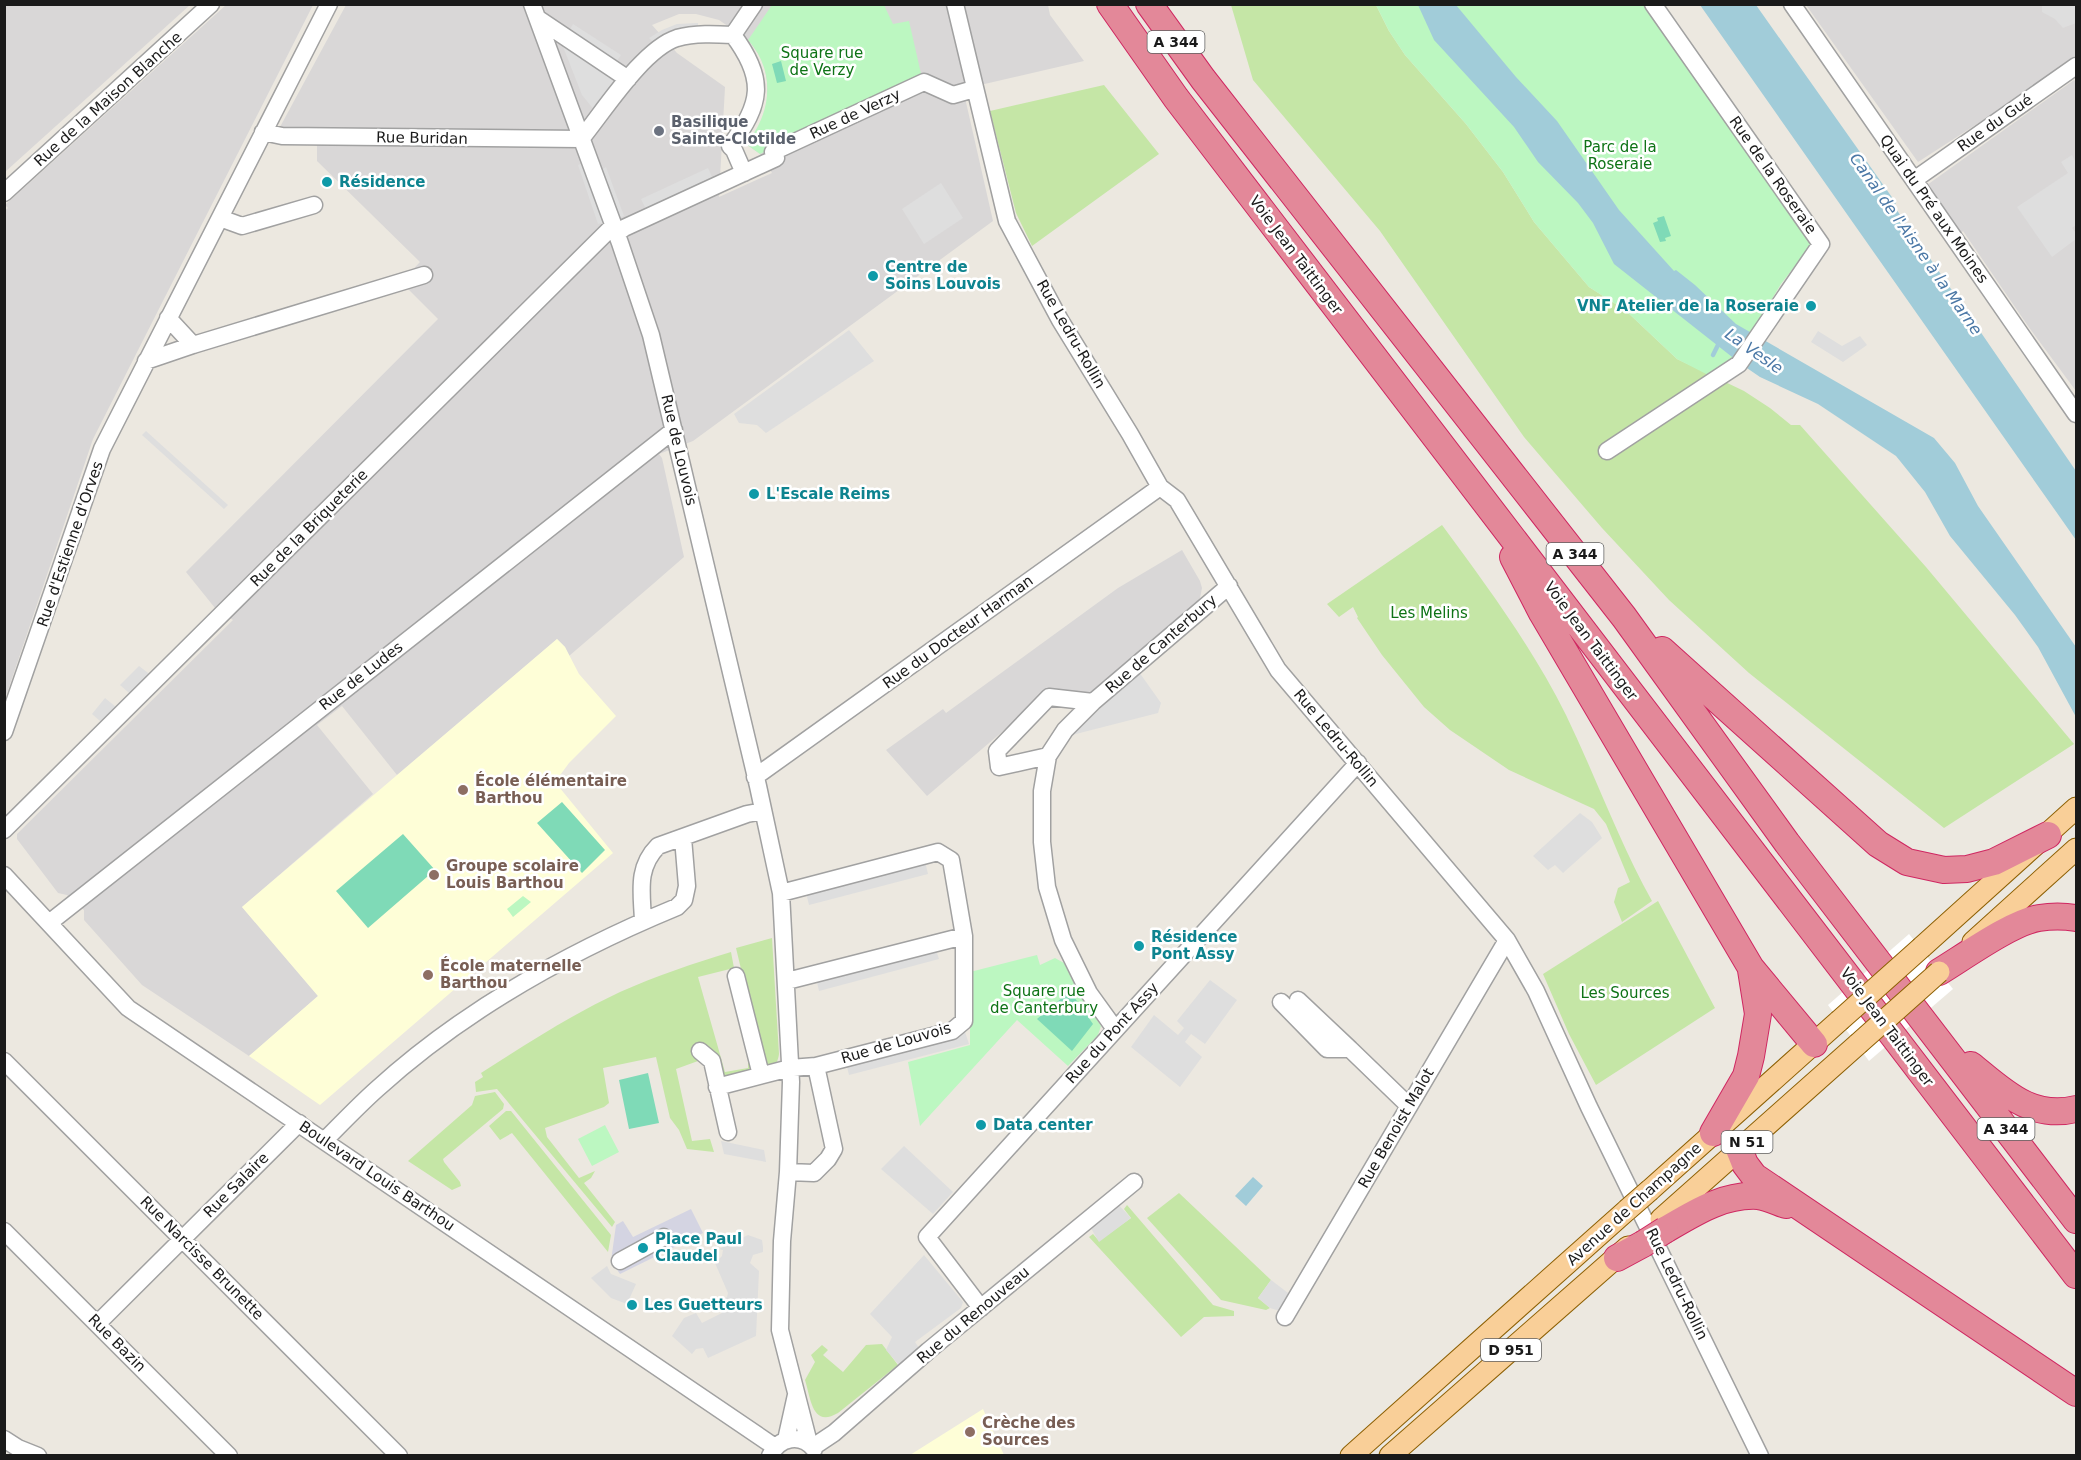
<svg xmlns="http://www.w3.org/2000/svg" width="2081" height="1460" font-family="'DejaVu Sans',sans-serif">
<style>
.residential{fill:#d9d7d7;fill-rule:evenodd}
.education{fill:#fefed7}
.grass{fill:#c5e6a6}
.park{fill:#bcf7c1}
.pitch{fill:#7fdab7}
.parking{fill:#dedede}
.plaza{fill:#d4d4e2}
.water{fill:#a1ccd9}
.pier{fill:#fff}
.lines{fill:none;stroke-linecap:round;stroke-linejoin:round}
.stream{stroke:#a1ccd9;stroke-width:4.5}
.minor-casing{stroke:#a1a1a1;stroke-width:19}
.major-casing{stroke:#8d6004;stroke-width:23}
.highway-casing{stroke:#cf2761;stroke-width:28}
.minor{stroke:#fff;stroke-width:16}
.major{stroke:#f9cf98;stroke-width:21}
.highway{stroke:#e38899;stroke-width:26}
.major-bridge-casing{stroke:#8d6004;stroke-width:23;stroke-linecap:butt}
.highway-bridge-casing{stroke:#cf2761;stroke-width:28;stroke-linecap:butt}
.major-bridge{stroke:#f9cf98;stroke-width:21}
.highway-bridge{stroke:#e38899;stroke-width:26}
.worship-dot{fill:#6b7280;stroke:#fff;stroke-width:2}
.culture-dot{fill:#0f9aa8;stroke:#fff;stroke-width:2}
.education-dot{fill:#8d6e63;stroke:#fff;stroke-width:2}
.labels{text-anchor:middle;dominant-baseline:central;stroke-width:5;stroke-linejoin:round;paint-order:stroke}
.shield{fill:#fff;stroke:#5f5f5f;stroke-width:1.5}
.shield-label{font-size:14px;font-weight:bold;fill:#1a1a1a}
.park-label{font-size:15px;fill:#0e7316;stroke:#fff}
.street-label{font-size:15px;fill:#1a1a1a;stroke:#fff}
.worship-label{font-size:15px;font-weight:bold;fill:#5b616d;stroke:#fff;text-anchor:start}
.culture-label{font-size:15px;font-weight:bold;fill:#0d838f;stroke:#fff;text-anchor:start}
.education-label{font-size:15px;font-weight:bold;fill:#785e54;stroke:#fff;text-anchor:start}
.water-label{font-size:16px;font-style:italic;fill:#4b78a6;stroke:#fff}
</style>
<rect width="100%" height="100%" fill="#ece8e0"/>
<!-- residential -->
<path class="residential" d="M5 4H190V5L5 172Z
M226 5H313L93 439 5 699 4 211 8 208 5 205Z
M346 5H1048L1050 15 1084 61 963 89 993 221 693 441 659 454 662 458 684 557 653 584 569 656 565 647 557 639 397 775 342 706 317 725 373 794 242 907 318 996 249 1056 142 985 84 920V910L67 895 58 893 17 839V834L233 620 215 608 186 572 438 319 406 287 403 280 420 262 317 161V146L307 128 280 127ZM679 14H696L719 20 748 40 760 56 765 69 767 81V105L759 127 746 144 760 154 772 173 719 197 725 87 677 53 652 25Z
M1806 5H2076V52L2073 62 1918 162Z
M2074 80 2076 82V391L2028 326 1963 231 1960 234 1927 185Z
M1182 550 1200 581 1202 588 1200 598 1196 605 1089 696H1044L927 796 886 750 943 709 946 713 1118 588Z"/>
<!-- education -->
<path class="education" d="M557 639 565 647 579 674 616 716 569 763 555 782 613 853 320 1105 249 1056 318 996 242 907Z
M983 1409 1004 1455H910Z"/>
<!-- grass -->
<path class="grass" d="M1231 5H1376L1389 31 1405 55 1466 124 1503 172 1534 222 1589 287 1625 310 1677 359 1744 391 1770 408 1791 425H1800L1926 567 2074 744 1944 828 1749 673 1669 600 1602 528 1524 437 1380 231 1253 80Z
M1104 85 1159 154 1032 246 1016 213 990 111Z
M1442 525C1487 586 1532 647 1566 715 1596 777 1619 842 1652 901L1622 922 1614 902 1618 888 1630 882 1606 824 1594 809 1509 770 1450 730 1424 707 1382 655 1357 618 1358 617 1353 607 1339 617 1327 604Z
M1658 901 1715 1008 1596 1085 1569 1034 1543 974Z
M772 938 779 1054C778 1061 776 1066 769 1067L764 1065 736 948Z
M731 952 734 968 698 977 725 1072 748 1068V1063L755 1062 751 1072 726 1077 698 1055V1061L676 1069 692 1141 710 1139 714 1152 687 1149 679 1130 670 1118 656 1057 603 1068 609 1103 604 1107 545 1128 547 1137 579 1178 595 1171 591 1178 584 1183 615 1222 612 1227 497 1089 476 1092 475 1082 483 1077 481 1073C526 1044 571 1015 620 992 656 976 694 963 731 952Z
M495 1092 504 1104 503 1109 443 1159 444 1162 460 1182 461 1186 452 1190 408 1161 472 1105 475 1096Z
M506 1111H511L611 1235 608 1252 512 1133 500 1140 489 1126Z
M1179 1193 1271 1280 1258 1298 1270 1308 1266 1310 1221 1300 1147 1218Z
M1127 1205 1213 1305 1234 1311V1316L1204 1317 1181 1337 1089 1237 1093 1234 1099 1241 1131 1218 1124 1209Z
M882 1344 898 1365 838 1413C812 1428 811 1399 805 1380L815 1362 811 1355 822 1345 828 1350 823 1355 843 1372 866 1345Z"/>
<!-- park -->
<path class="park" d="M772 5H884L893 24 909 21 922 78 760 154 746 144C772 113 776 71 748 40Z
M1376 5H1647L1811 245 1781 284 1734 361 1712 377 1677 359 1625 310 1589 287 1534 222 1503 172 1466 124 1405 55 1389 31Z
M523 896 531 902 513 917 507 909Z
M1037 955 1040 965 1055 958 1064 963 1079 993 1101 1026 1098 1035 1068 1066 1017 1020 920 1126 908 1062 970 1045V972Z
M605 1125 619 1152 592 1166 578 1139Z"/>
<!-- pitch -->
<path class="pitch" d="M781 61 786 81 777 83 772 64Z
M1664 216 1671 236 1665 238 1666 241 1660 242 1653 223 1658 221 1657 218Z
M562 802 605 850 582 873 537 823Z
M403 834 435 870 368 928 336 891Z
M1070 991 1093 1024 1072 1051 1037 1019Z
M648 1073 659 1123 629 1129 619 1080Z"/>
<!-- parking -->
<path class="parking" d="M2042 5H2076V23L2063 28 2055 19 2042 12Z
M698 23V29L678 30 653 42 649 38 662 30 677 24Z
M573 24 621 55 607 75 616 82 595 111 582 95 562 44Z
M2072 155 2076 163V225L2072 228 2076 233V239L2052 257 2017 207 2068 173 2061 162Z
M583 163 604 222 598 224 578 165Z
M606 167 624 216 619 218 601 170Z
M708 168 712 177 646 209 641 199Z
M941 183 963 218 924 244 902 209Z
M849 330 874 361 766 433 757 425 739 423 734 414Z
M1818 331 1842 346 1860 336 1867 345 1843 362 1811 342Z
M146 431 228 505 224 509 142 435Z
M139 666 156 679 136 699 120 685Z
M1139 672 1161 703 1158 713 1072 735Z
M105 698 122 712 107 727 92 714Z
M1580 813 1592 822 1602 838 1563 873 1555 865 1548 870 1533 856Z
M925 861 928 874 809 905 806 893Z
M935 947 939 959 819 991 816 978Z
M1210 980 1237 1000 1205 1044 1191 1034 1185 1042 1202 1057 1180 1087 1131 1047 1154 1015 1178 1035 1184 1028 1177 1021Z
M965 1032 969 1044 849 1075 846 1063Z
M721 1141 764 1150 766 1162 724 1154Z
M904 1146 953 1192 933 1214 881 1169Z
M1113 1199 1131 1218 1099 1242 1088 1223Z
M748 1235 762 1240 763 1247V1252L753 1255 750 1263 759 1271 756 1336 708 1358 703 1348 696 1349 692 1354 672 1336 684 1318 696 1313 702 1323 722 1313 717 1303 727 1297 728 1293 715 1263 722 1256 723 1250 719 1249Z
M924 1255 963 1302 961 1308 915 1342 919 1348 899 1365 886 1350 892 1337 870 1314Z
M607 1266 611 1274 636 1284 627 1304 611 1298 591 1278Z
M1271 1280 1296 1299 1287 1313 1270 1308 1258 1298Z"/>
<!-- plaza -->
<path class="plaza" d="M691 1209 703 1233 620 1274 611 1261 616 1225 623 1221 633 1237Z"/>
<!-- water -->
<path class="water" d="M1418 5H1456L1516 77 1557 121 1619 210 1674 271 1676 270 1695 285 1736 324 1934 438 1955 463 1978 506 2076 647V717L2038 647 2015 615 1950 536 1925 492 1896 456 1818 404 1760 377 1741 364 1614 264 1593 223 1578 203 1538 162 1514 127 1434 40Z
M1700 5H1756L1896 203 1894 206 2076 471V540Z
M1253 1177 1263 1186 1246 1206 1235 1196Z"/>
<!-- pier -->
<path class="pier" d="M1909 934 1953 989 1869 1061 1828 1005Z"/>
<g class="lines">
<!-- stream -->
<path class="stream" d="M1713 355 1720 341"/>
<!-- minor casing -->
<g class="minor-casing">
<path id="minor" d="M532 4 620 243 651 335 758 786 781 893 791 1082 788 1172 782 1241 780 1330 809 1443
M955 4 1007 221 1060 320 1130 434 1160 487 1177 500 1278 670 1507 940 1536 991 1589 1107 1760 1456
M1792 4 2076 414
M537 18 628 79
M733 35 754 4
M263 132 282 136 581 139C604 111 643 49 677 38 695 33 715 34 733 35 766 79 762 104 730 146L734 150 744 173
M1914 180 2076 66
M4 193 211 4
M220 218 242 226 314 205
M616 234 624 228 776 158 773 152 924 82 953 95 974 89
M168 318 193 345
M146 361 193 345 424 275
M1607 451 1739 364 1821 244 1653 4
M4 732 102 449 329 4
M1048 756 999 767 997 751 1049 697 1093 702
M755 777 1160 487
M4 830 613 226
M4 875 128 1008 775 1447
M643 921C642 893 636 868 658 846L747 814 763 811
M49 923 674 430
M736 976 761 1075
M787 981 964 936
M1298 1000 1350 1049
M1281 1002 1327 1049H1350L1409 1106
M1115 1029 1089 993 1063 940 1047 887 1042 842V791L1048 756 1065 730 1093 702 1229 586
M700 1051 712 1061 728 1132
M4 1061 399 1456
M717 1087 790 1068 816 1066 952 1031 964 1021V936L951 860 938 852 781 893
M325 1140C342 1123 359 1105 377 1089 465 1009 568 952 677 907L684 900 687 886 683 838
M788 1172 814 1173 828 1159 834 1149 816 1066
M4 1231 229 1456
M620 1261 664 1237
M981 1308 927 1237 1358 763
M1285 1317 1507 940
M97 1324 299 1123
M4 1439 18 1448 38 1456
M786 1440 796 1395
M813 1447 834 1433 928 1351 1134 1182
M770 1456C779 1437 801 1433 814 1449"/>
</g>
<!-- major casing -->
<g class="major-casing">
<path id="major" d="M1973 942 2076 849
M1922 947 2076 808
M1650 1190 1839 1021
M1661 1219 1858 1044
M1351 1456 1627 1210
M1390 1456 1628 1247"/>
</g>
<!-- highway casing -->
<g class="highway-casing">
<path id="highway" d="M1110 4 1176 98 2076 1275
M1149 4 1203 79 1624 617 1787 843 2076 1220
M1513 557 1542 613 1751 968 1814 1044
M1662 650 1878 844 1907 862 1944 870 1967 869 1994 862 2048 835
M1939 972C1964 957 2012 922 2039 918 2051 916 2064 916 2076 918
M1971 1065C2003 1091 2031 1120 2076 1109
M1713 1133 1746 1076 1751 1056 1758 1014 1751 970
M1739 1149 1745 1164 1754 1176 2076 1393
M1665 1230C1694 1213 1723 1194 1758 1196 1767 1197 1777 1202 1786 1205
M1617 1258 1643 1244"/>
</g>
<!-- minor -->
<use href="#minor" class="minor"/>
<!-- major -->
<use href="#major" class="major"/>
<!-- highway -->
<use href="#highway" class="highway"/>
<!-- major-bridge casing -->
<g class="major-bridge-casing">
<path id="major-bridge" d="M1839 1021 1922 947
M1858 1044 1939 972
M1627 1210 1650 1190"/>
</g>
<!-- highway-bridge casing -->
<g class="highway-bridge-casing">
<path id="highway-bridge" d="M1643 1244 1665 1230"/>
</g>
<!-- major-bridge -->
<use href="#major-bridge" class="major-bridge"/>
<!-- highway-bridge -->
<use href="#highway-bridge" class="highway-bridge"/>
</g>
<!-- markers -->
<circle class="worship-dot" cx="659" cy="131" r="6"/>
<g class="culture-dot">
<circle cx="327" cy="182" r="6"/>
<circle cx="873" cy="276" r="6"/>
<circle cx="1811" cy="306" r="6"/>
<circle cx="754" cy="494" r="6"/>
<circle cx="1139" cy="946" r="6"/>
<circle cx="981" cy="1125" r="6"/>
<circle cx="643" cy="1248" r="6"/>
<circle cx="632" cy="1305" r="6"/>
</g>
<g class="education-dot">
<circle cx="463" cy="790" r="6"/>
<circle cx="434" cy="875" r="6"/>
<circle cx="428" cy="975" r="6"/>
<circle cx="970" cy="1432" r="6"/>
</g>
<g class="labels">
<!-- shield labels -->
<g class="shield">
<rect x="1147.5" y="31" width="57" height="22" rx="4.5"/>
<rect x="1546.5" y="543" width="57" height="22" rx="4.5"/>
<rect x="1977.5" y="1118" width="57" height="22" rx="4.5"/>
<rect x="1721.5" y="1131" width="51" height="22" rx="4.5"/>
<rect x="1481" y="1339" width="60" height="22" rx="4.5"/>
</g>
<g class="shield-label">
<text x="1176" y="42">A 344</text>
<text x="1575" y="554">A 344</text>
<text x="2006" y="1129">A 344</text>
<text x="1747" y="1142">N 51</text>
<text x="1511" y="1350">D 951</text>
</g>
<!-- park labels -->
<g class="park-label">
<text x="822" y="53">Square rue<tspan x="822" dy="17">de Verzy</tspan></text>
<text x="1620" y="147">Parc de la<tspan x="1620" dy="17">Roseraie</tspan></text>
<text x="1429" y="613">Les Melins</text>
<text x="1044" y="991">Square rue<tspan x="1044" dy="17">de Canterbury</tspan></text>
<text x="1625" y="993">Les Sources</text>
</g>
<!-- street labels -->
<g class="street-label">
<text transform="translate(108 99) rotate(-42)">Rue de la Maison Blanche</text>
<text transform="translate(855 114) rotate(-25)">Rue de Verzy</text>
<text transform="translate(1995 123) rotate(-35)">Rue du Gué</text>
<text transform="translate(422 138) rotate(1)">Rue Buridan</text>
<text transform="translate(1773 175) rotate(55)">Rue de la Roseraie</text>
<text transform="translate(1934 209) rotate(55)">Quai du Pré aux Moines</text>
<text transform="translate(1296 255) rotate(53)">Voie Jean Taittinger</text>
<text transform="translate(1071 334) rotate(60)">Rue Ledru-Rollin</text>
<text transform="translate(679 450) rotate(77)">Rue de Louvois</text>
<text transform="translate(309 528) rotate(-45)">Rue de la Briqueterie</text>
<text transform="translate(70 544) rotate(-71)">Rue d'Estienne d'Orves</text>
<text transform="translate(958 632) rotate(-36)">Rue du Docteur Harman</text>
<text transform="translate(1591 641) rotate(53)">Voie Jean Taittinger</text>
<text transform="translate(1161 644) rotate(-41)">Rue de Canterbury</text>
<text transform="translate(361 676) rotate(-38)">Rue de Ludes</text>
<text transform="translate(1336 738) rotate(50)">Rue Ledru-Rollin</text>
<text transform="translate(1887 1027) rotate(53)">Voie Jean Taittinger</text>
<text transform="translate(1112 1033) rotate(-48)">Rue du Pont Assy</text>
<text transform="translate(896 1043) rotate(-16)">Rue de Louvois</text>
<text transform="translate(1396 1128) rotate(-60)">Rue Benoist Malot</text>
<text transform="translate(377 1176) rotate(34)">Boulevard Louis Barthou</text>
<text transform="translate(236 1185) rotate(-45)">Rue Salaire</text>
<text transform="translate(1634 1204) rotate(-42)">Avenue de Champagne</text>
<text transform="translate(202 1258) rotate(45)">Rue Narcisse Brunette</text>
<text transform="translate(1677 1284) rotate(64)">Rue Ledru-Rollin</text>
<text transform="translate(973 1315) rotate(-40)">Rue du Renouveau</text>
<text transform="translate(117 1343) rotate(45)">Rue Bazin</text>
</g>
<!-- worship labels -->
<g class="worship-label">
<text x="671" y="122">Basilique<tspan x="671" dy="17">Sainte-Clotilde</tspan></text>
</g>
<!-- culture labels -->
<g class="culture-label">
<text x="339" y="182">Résidence</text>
<text x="885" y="267">Centre de<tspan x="885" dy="17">Soins Louvois</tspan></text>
<text x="1799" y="306" text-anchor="end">VNF Atelier de la Roseraie</text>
<text x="766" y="494">L'Escale Reims</text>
<text x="1151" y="937">Résidence<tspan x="1151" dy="17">Pont Assy</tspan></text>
<text x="993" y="1125">Data center</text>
<text x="655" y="1239">Place Paul<tspan x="655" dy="17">Claudel</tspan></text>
<text x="644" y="1305">Les Guetteurs</text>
</g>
<!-- education labels -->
<g class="education-label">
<text x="475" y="781">École élémentaire<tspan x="475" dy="17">Barthou</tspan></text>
<text x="446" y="866">Groupe scolaire<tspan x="446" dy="17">Louis Barthou</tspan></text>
<text x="440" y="966">École maternelle<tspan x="440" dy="17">Barthou</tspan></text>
<text x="982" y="1423">Crèche des<tspan x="982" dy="17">Sources</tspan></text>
</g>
<!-- water labels -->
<g class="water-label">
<text transform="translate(1916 244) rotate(55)">Canal de l'Aisne à la Marne</text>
<text transform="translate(1754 351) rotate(35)">La Vesle</text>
</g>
</g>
<!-- border -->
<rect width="2081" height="1460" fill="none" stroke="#1a1a1a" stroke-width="12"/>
</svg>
